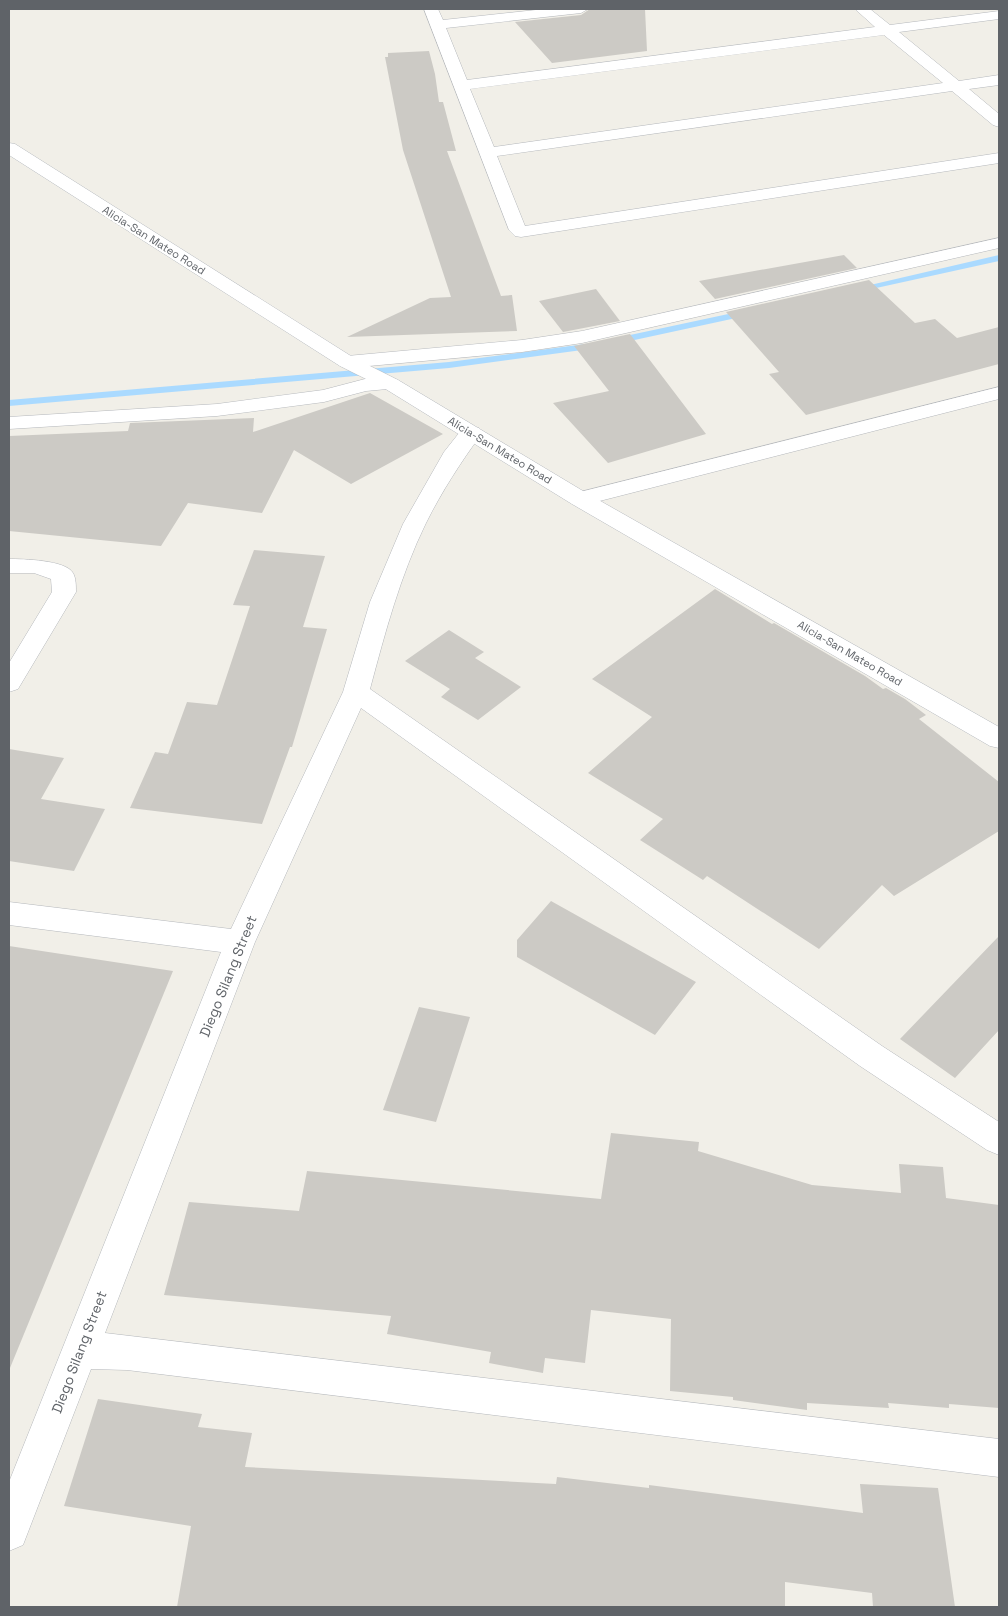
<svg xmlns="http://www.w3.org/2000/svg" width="1008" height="1616" font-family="'Space Grotesk',sans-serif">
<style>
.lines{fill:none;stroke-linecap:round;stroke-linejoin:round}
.stream{fill:#aadaff;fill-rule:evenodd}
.building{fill:#cccac5}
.street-casing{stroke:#b5b8bc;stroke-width:1}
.secondary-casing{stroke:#b6babf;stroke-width:1}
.street{fill:#fff;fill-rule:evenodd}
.secondary{fill:#fff;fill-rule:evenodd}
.labels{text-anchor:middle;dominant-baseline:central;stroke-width:4;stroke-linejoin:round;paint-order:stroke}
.far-street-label{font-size:11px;fill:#5f6368;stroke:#fff}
.street-label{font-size:14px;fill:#5f6368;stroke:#fff}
</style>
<rect width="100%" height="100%" fill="#f1efe8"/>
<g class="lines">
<!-- stream -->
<path class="stream" d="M999 255V261L858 292 853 289Z
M747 310 752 313 750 315 616 344 611 341 616 338Z
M593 343 597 344V348L449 368 9 406V400L449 362Z"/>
</g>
<!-- building -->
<path class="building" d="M590 9H645L647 51 552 63 515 22 581 15Z
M429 51 435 74 439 102H443L456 151H447L501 296 512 295 517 331 347 337 430 298 451 297 403 150 385 57H388V53Z
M844 255 857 268 715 299 699 281Z
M869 280 915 323 935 319 957 338 999 327V364L806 415 769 374 779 372 726 312Z
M596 289 620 321 563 332 539 301Z
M630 334 706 434 608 463 553 403 609 391 574 346Z
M370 393 443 434 351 484 294 450 262 513 188 503 161 546 9 531V436L128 431 130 423 254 418 253 432Z
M254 550 325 556 303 627 327 629 292 747H290L262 824 130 808 155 752 168 754 187 702 217 705 250 606 233 605Z
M715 589 772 624 774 623 865 676 883 689 886 688 905 699 926 715 919 719 999 782V831L894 896 882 885 819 949 707 876 703 880 640 840 663 819 588 773 652 717 592 679Z
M449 630 484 652 475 658 521 687 478 720 441 697 450 689 405 661Z
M9 749 64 758 41 799 105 809 74 871 9 861Z
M551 901 696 982 655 1035 517 957V940Z
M999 936V1030L955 1078 900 1039Z
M9 946 173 971 10 1368 9 1367Z
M419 1007 470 1017 436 1122 383 1110Z
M611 1133 699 1142 698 1151 812 1185 901 1193 899 1164 943 1167 946 1198 999 1205V1408L949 1404V1408L888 1403 889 1408 807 1403V1410L733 1400V1397L670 1391 671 1319 591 1310 585 1363 545 1358 543 1373 489 1363 491 1352 387 1334 391 1316 164 1295 189 1202 299 1211 307 1171 601 1199Z
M98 1399 202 1414 198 1427 252 1433 245 1467 556 1484 557 1477 649 1488V1485L863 1513 860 1484 938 1488 955 1607H873L872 1593 785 1582V1607H177L191 1526 64 1506Z"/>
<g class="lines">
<!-- street casing -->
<g class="street-casing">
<path id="street" d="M424 9H438L443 20 545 9H588L581 13 446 28 467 80 875 27 855 9H870L890 25 999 11V19L899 32 959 81 999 75V85L969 89 999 114V127L993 125 952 91 497 156 525 226 999 153V163L521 237 515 236 509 230ZM884 35 943 83 494 147 470 89Z
M999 238V248L582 343 522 352 347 368 340 366 337 362 340 358 347 356 522 340 582 331Z
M391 378 398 380 401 384 398 388 366 391 324 402 217 416 9 429V417L217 404 323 390 365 379Z
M999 387V399L580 506 572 504 569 499 572 494Z
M471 427 479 428 482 433C461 462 442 491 426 523 400 576 385 633 370 689L882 1046 999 1122V1155L987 1150 860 1066 361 708 255 942 105 1333 999 1439V1477L127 1370 91 1369 23 1545 9 1551V1482L221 952 9 925V902L231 929 343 692 370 602 403 524 444 452 463 428Z
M9 559C23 559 66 560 73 573 76 578 76 586 76 592L18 689 9 692V663L52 592 51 579 34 573H9Z"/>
</g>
<!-- secondary casing -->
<g class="secondary-casing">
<path id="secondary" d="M9 143 15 144 354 358 398 380 588 494 999 727V748L990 746 572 504 384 388 340 366 9 155Z"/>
</g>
<!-- street -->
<use href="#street" class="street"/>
<!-- secondary -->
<use href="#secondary" class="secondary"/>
</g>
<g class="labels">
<!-- far-street labels -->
<g class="far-street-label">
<text transform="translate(154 240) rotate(32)">Alicia-San Mateo Road</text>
<text transform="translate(500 450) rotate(31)">Alicia-San Mateo Road</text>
<text transform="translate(850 653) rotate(30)">Alicia-San Mateo Road</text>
</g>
<!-- street labels -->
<g class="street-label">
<text transform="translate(228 976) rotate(-68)">Diego Silang Street</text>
<text transform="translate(79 1352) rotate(-69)">Diego Silang Street</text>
</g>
</g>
<!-- border -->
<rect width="1008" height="1616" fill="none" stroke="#5f6368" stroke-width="20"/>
</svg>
